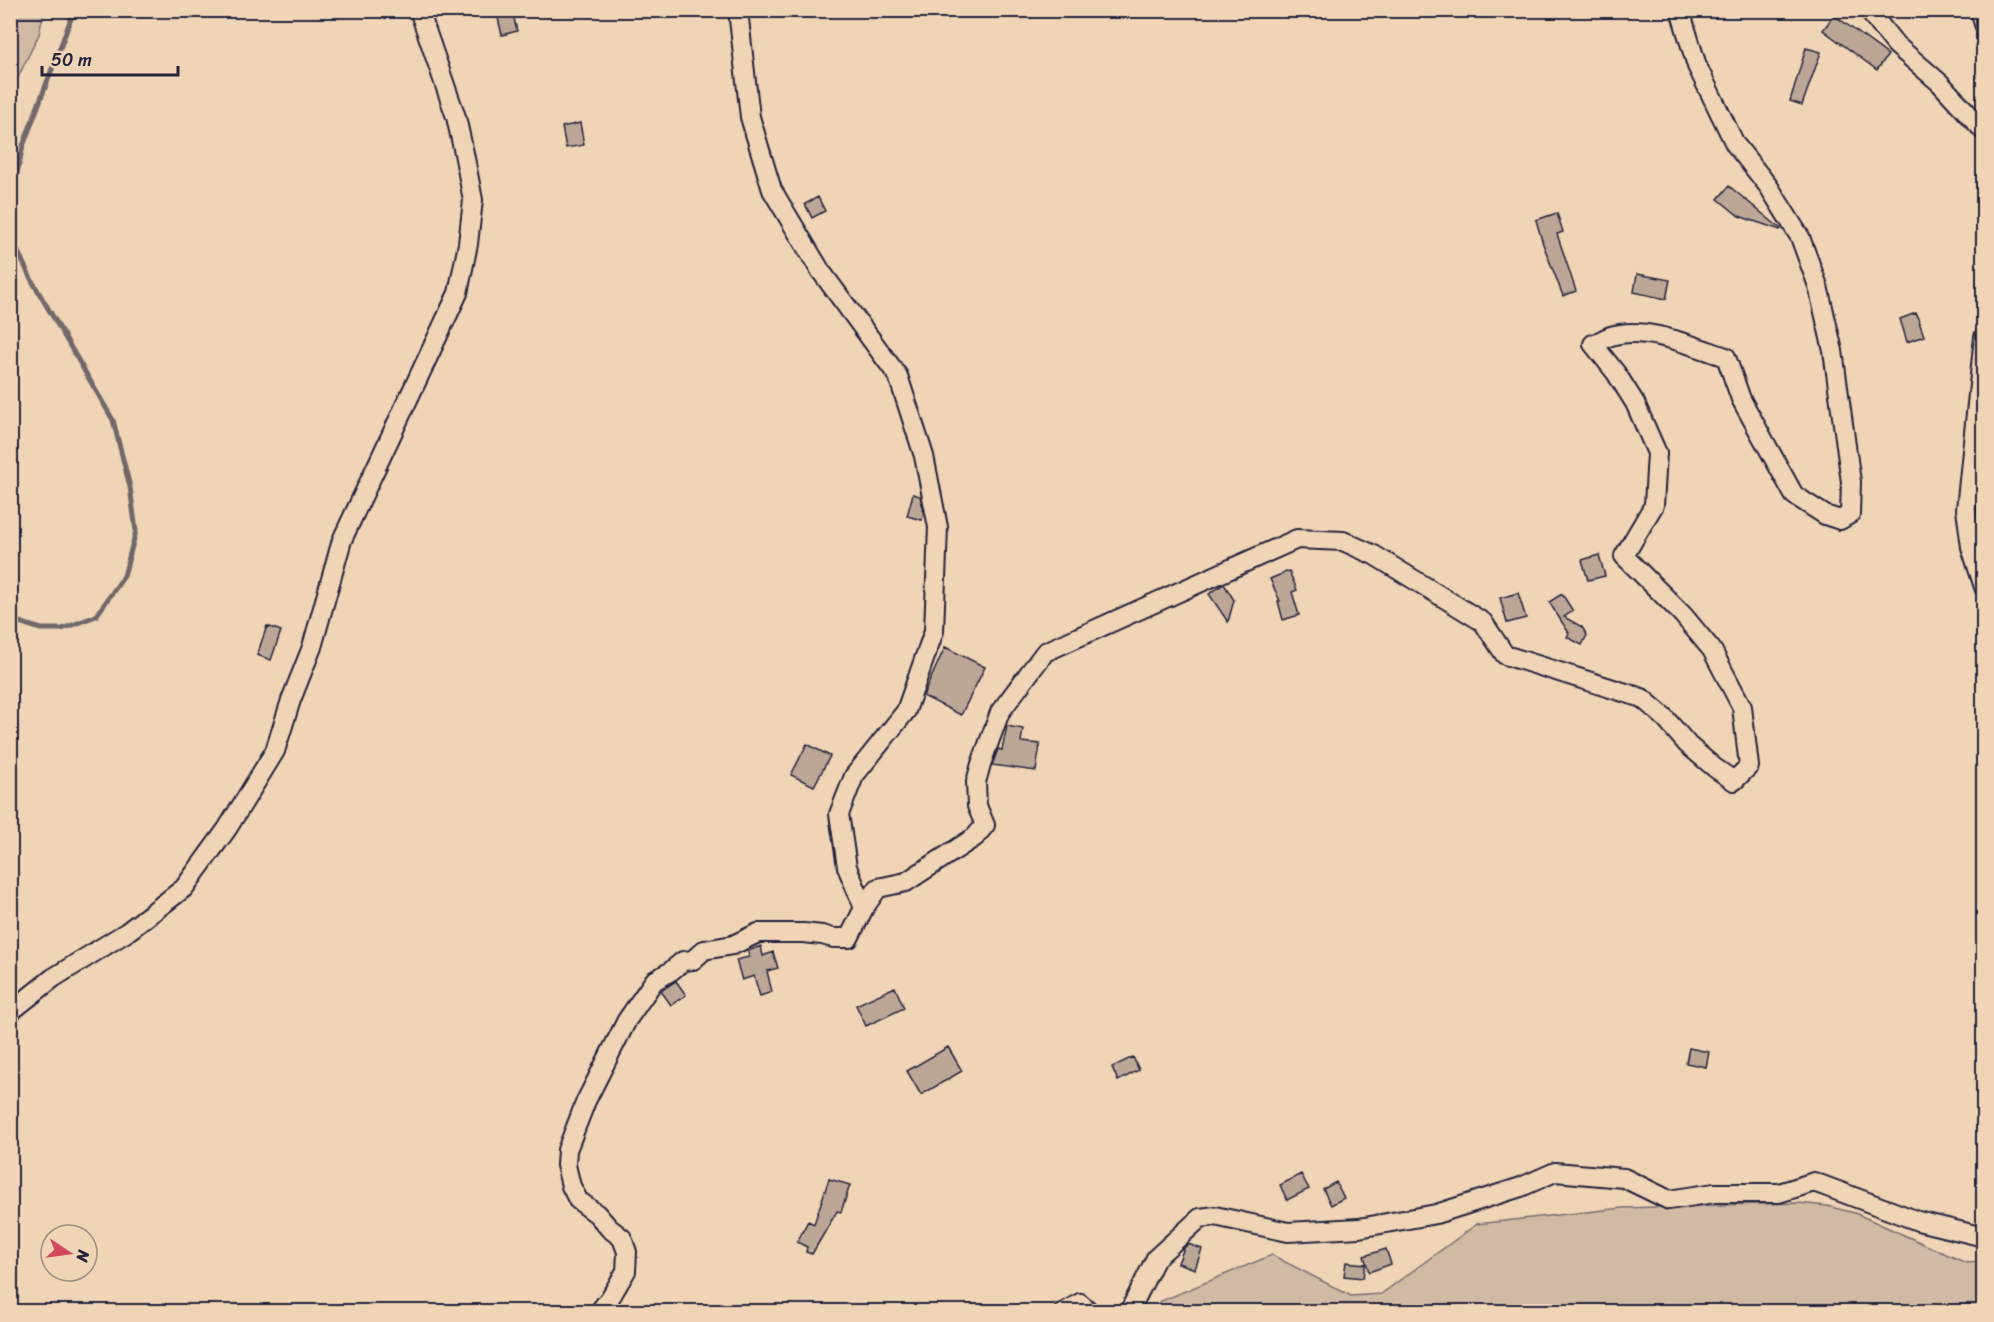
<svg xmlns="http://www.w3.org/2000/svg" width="1994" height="1322" font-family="Sriracha,sans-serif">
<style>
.green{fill:#d1baa4;stroke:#7a6e70;stroke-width:1.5}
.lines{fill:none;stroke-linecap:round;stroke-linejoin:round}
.stream{stroke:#71676a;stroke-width:5}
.building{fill:#bca797;stroke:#22223b;stroke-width:1.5}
.minor-casing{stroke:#22223b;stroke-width:22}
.minor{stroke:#efd4b6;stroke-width:18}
</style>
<rect width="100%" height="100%" fill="#efd4b6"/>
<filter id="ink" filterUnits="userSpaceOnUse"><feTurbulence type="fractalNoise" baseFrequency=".0167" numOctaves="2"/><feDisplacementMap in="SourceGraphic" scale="12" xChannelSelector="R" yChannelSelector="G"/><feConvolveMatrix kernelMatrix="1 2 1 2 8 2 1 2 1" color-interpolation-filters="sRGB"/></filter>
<g filter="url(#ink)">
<!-- green -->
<path class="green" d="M11 10 44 11 39 34 11 92Z
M1798 1203 1827 1206 1855 1213 1966 1263 1983 1262V1311L1154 1312 1161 1301 1272 1255 1351 1296 1381 1294 1477 1224 1622 1208Z"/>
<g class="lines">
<!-- stream -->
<path class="stream" d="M10 619 41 629H62L96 616 124 576 136 531 130 487 113 420 31 279 11 237V200L23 146 72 16V10"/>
</g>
<!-- building -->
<path class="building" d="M496 10H512L517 31 502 35Z
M1834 15 1888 55 1877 70 1823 30Z
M1806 48 1821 52 1802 105 1790 101Z
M580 123 584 145 566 148 562 127Z
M1729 186 1781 229 1780 230 1739 216 1718 199Z
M818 197 825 211 812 218 805 204Z
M1557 213 1563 232 1557 234 1576 291 1563 296 1543 244 1536 220Z
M1637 274 1670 280 1666 299 1634 292Z
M1916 313 1924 336 1907 342 1900 319Z
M913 494 920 496 924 513 922 520 907 516Z
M1599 555 1605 576 1588 580 1582 560Z
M1289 571 1297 590 1292 592 1299 615 1283 620 1278 601H1280L1270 579Z
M1224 584 1234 600 1228 622 1209 594Z
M1518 593 1526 618 1507 623 1500 598Z
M1562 594 1573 611 1564 617 1582 627 1587 635 1582 645 1567 637 1569 633 1549 602Z
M267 626 281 631 271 660 257 655Z
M945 647 985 667 961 715 923 696Z
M1007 726 1023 729 1021 742 1040 744 1036 771 992 765 998 749 1002 750Z
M807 744 830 756 814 786 791 775Z
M761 946 763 956 773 952 778 968 767 971 772 992 760 996 754 976 742 980 736 960 749 957 748 951Z
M676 981 686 995 671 1005 661 991Z
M895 987 904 1008 866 1026 856 1005Z
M948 1047 962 1071 921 1095 907 1071Z
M1689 1048 1709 1052 1706 1067 1686 1063Z
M1133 1057 1139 1070 1118 1081 1112 1067Z
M1301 1174 1309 1189 1287 1200 1280 1185Z
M829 1179 850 1185 841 1212 837 1211 812 1254 806 1252 807 1247 797 1242 808 1221 814 1224Z
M1336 1182 1344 1198 1331 1205 1323 1189Z
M1188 1244 1202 1249 1195 1269 1178 1263 1184 1248Z
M1386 1249 1391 1264 1369 1272 1364 1256Z
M1346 1262 1365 1264 1363 1278 1344 1276Z"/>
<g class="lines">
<!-- minor casing -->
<g class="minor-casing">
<path id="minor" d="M1868 10 1896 45 1940 83 1984 131
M1980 10 1984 24
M1984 337 1966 509 1971 547 1984 587
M864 908 878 888 906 882 975 837 985 825 977 806 976 782 981 764 1000 712 1045 652 1297 539 1343 541 1374 555 1483 622 1505 655 1642 698 1663 716 1688 745 1715 768 1734 781 1749 766 1742 707 1712 650 1683 615 1624 556 1654 505 1657 453 1635 403 1616 373 1593 344C1599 342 1605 338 1611 336 1644 325 1693 346 1726 357L1741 399 1794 495 1825 515 1840 520 1850 514 1851 482 1833 351 1818 286 1800 237 1769 187 1735 144 1697 66 1680 10
M10 1012 53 978 127 932 184 888 227 829 275 751 291 700 312 647 342 540 458 293 468 244 473 200 464 153 456 117 419 10
M599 1312 610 1298 626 1271 627 1252 622 1238 609 1228 597 1214 578 1200 571 1186 566 1165 567 1150 586 1101 627 1020 654 981 671 971 683 961 693 960 704 950 733 945 758 933H803L822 935 833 938H849L864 908 847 867 839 814 854 776 906 711 934 631 938 527 924 456 898 376 820 270 772 190 750 117 738 10
M1064 1312 1080 1303 1090 1312
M1129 1312 1156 1258 1200 1218 1215 1216 1288 1232 1359 1228 1436 1214 1521 1187 1555 1172 1624 1178 1669 1200 1714 1193H1779L1814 1182 1918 1221 1984 1237"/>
</g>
<!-- minor -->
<use href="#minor" class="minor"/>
</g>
</g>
<!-- margin -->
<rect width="1994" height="1322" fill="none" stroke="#efd4b6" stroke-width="36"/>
<rect x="18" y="18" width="1958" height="1286" fill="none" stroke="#22223b" stroke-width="2" filter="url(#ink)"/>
<!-- north arrow -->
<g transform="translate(69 1253) rotate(103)"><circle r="28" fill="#efd4b6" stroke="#9d8d85" stroke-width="1.5"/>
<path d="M0-4.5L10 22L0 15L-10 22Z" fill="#d1495b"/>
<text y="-9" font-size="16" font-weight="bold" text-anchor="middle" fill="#22223b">N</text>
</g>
<!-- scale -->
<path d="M42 66v9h136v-9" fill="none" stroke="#22223b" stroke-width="3"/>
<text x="51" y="66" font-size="18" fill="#22223b" stroke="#efd4b6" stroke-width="4.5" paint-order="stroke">50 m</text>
</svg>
